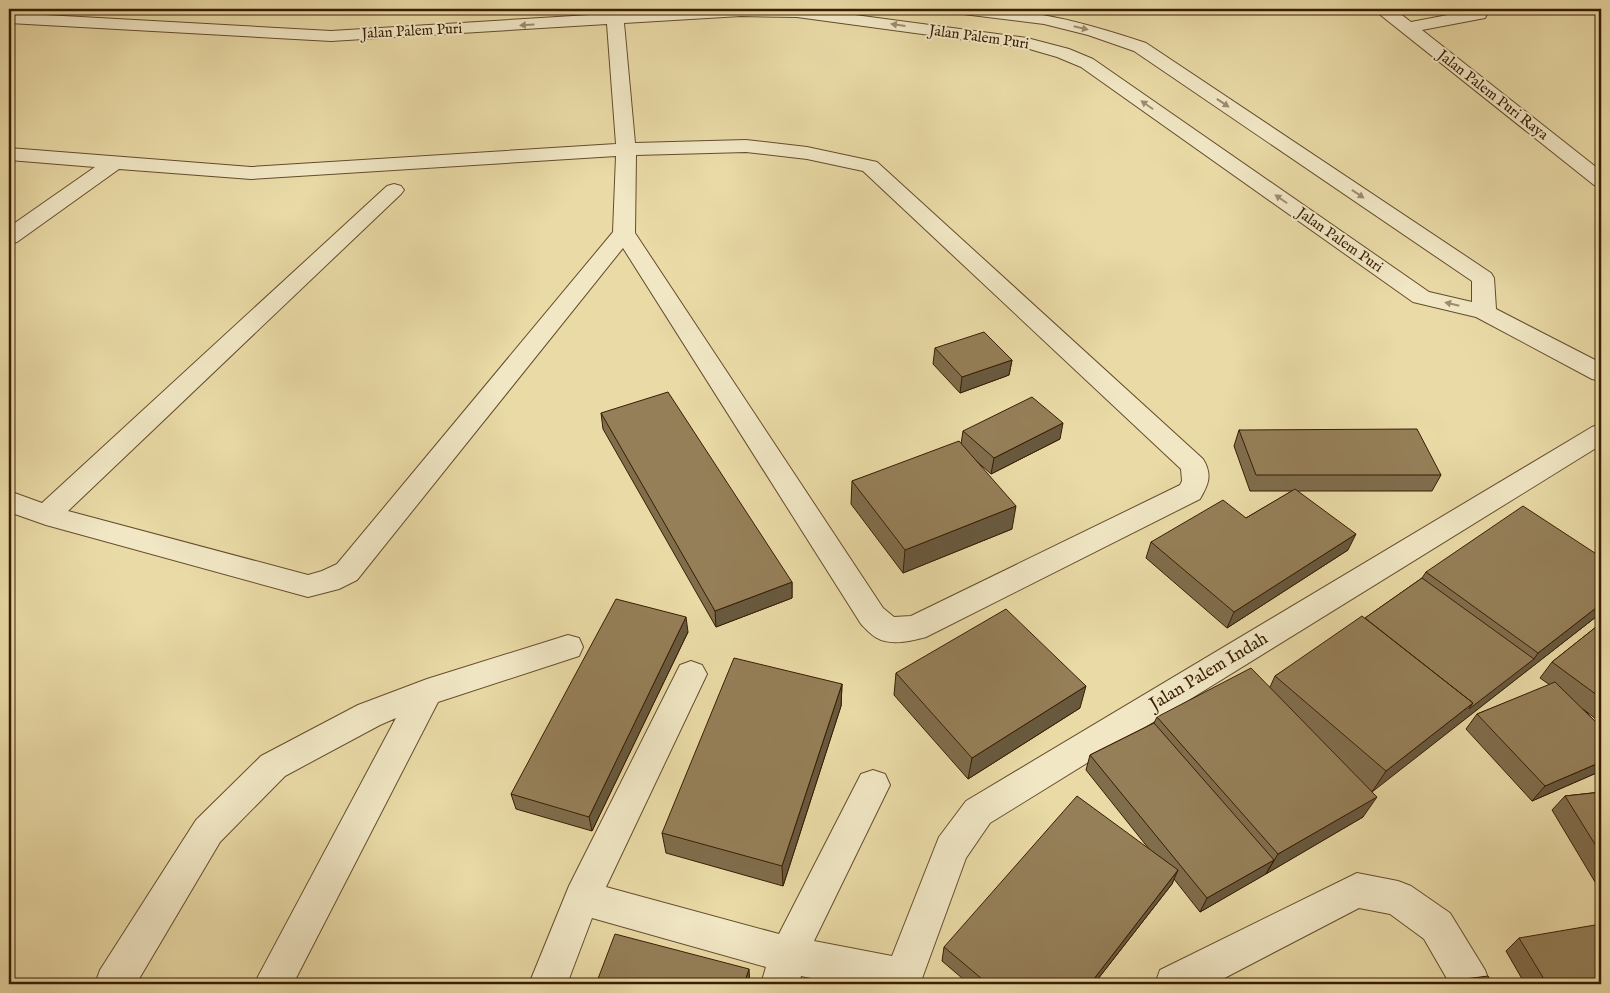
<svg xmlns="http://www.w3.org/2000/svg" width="1610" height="993" font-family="'IM FELL English',serif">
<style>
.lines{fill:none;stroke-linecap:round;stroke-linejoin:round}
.minor-casing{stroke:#654c2c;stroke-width:2}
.minor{fill:#f1e7c5;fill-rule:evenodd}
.wall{fill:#806d4c;stroke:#391d03}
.shaded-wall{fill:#68593e;stroke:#391d03}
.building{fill:#957f58;stroke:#391d03}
.oneway{fill:#9e8c6e}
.labels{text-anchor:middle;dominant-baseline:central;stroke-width:4;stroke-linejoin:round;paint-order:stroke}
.far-street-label{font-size:15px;fill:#391d03;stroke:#f1e7c5}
.street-label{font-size:18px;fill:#391d03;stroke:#f1e7c5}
</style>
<rect width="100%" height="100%" fill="#e9daa6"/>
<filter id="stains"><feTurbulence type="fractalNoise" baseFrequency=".004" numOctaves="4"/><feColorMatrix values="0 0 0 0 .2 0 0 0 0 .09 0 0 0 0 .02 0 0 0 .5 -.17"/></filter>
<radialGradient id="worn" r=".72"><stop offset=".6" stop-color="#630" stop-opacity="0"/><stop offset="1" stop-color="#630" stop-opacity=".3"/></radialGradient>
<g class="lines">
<!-- minor casing -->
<g class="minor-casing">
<path id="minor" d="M606 9H622L623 13 696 9H810L1027 38 1069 49 1093 59 1429 292 1472 302V281L1134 51 1088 35 1044 24 963 14 957 13 955 9C1021 5 1084 22 1146 43L1491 273 1494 278 1496 309 1601 363V381L1592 379 1476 317 1413 302 1081 67 1057 57 1026 48 797 17 741 16 624 23 635 143 746 140 807 147 877 162 1203 459C1213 475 1208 485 1200 499L926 637C912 641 890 646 877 638 871 635 866 629 861 624L623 248 357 580 339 589 308 597 46 525 9 512V491L42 503 387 186 394 184 401 186 404 190 401 194 68 511 308 575 322 571 337 564 613 232 616 156 251 179 119 169 17 242 9 244V227L95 167 9 160V148L251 167 616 144 607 24 331 41 9 23V13L331 31 606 14ZM746 152 807 159 863 171 1181 469 1182 481 1180 485 911 616 894 617 883 608 635 233 636 155Z
M1376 9H1394L1411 22 1479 9 1485 10 1487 14 1485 18 1422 30 1601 171V187L1594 185 1378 13Z
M1601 424V445L990 823 966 858 920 984H842L801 976 799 984H761L766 967 592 918 567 984H529L569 886 680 665 691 661 702 665 707 674 606 887 779 934 861 774 873 770 885 774 890 785 814 941 892 956 939 837 966 801 1592 427Z
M568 635 579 638 583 647 579 656 438 702 293 984H254L396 718 380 725 285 776 220 842 136 984H95L100 970 196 820 261 756 358 705 427 679Z
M1357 873 1398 881 1411 886 1450 913 1485 970 1490 984H1450L1424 939 1390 914 1359 908 1213 984H1155L1160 970Z"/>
</g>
<!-- minor -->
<use href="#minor" class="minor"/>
</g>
<!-- wall -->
<path class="wall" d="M935 348 1012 360 1009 375 960 393 933 364Z
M601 413 792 582V598L716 627 603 429Z
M1239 430 1441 475 1432 491H1298L1348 550 1227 628 1146 558 1151 542 1246 518 1292 491H1250L1234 446Z
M963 431 1060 439 991 474 974 459 1012 529 903 573 851 504 852 481 961 444Z
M1601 557V613L1372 791 1363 817 1200 912 1174 879 1172 884 1094 984H969L942 961 944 947 1149 849 1086 770 1090 755 1154 723 1157 717 1270 687 1275 676 1365 618 1422 578 1426 572Z
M1601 623V723L1583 709 1601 727V771L1532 801 1466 729 1477 714 1550 685 1540 678 1552 662Z
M688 632 592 831 516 809 511 794Z
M896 673 1080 708 968 779 894 695Z
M842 684 841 706 783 886 666 853 662 833Z
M1601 792V892L1552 810 1565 796Z
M1519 938 1601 984H1525L1506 951Z"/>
<!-- shaded-wall -->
<path class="shaded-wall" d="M1012 360 1009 375 960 393 962 377Z
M1063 423 1060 439 991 474 994 458Z
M1016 506 1012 529 903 573 905 550Z
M1356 534 1348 550 1227 628 1234 612Z
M792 582V598L716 627 715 611Z
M1601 604V613L1372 792 1386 771 1473 703 1534 659 1538 653Z
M686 617 688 632 592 831 589 817Z
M842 684 841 706 783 886 782 866Z
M1086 686 1080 708 968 779 972 758Z
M1601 762V771L1532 801 1545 786Z
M1377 797 1363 817 1266 874 1278 854Z
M1274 860 1266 874 1200 912 1207 898Z
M1178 870 1172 884 1094 984H1090Z
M749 969 750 984H744Z"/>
<!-- building -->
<path class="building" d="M984 332 1012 360 962 377 935 348Z
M668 392 792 582 715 611 601 413Z
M1032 397 1063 423 994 458 963 431Z
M1417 429 1441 475H1256L1239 430Z
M959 441 1016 506 905 550 852 481Z
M1295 489 1356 534 1234 612 1151 542 1223 500 1246 518Z
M1523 506 1601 557V604L1538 653 1426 572Z
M1422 578 1534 659 1469 709 1473 703 1365 618Z
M616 599 686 617 589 817 511 794Z
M1006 609 1086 686 972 758 896 673Z
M1362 616 1473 703 1386 771 1275 676Z
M1601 623V698L1552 662Z
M734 658 842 684 782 866 662 833Z
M1251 668 1377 797 1278 854 1157 717Z
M1555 682 1601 727V762L1545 786 1477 714Z
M1154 723 1274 860 1207 898 1090 755Z
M1601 792V854L1565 796Z
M1077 796 1178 870 1090 984H988L944 947Z
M1601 924V984H1547L1519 938Z
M615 934 749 969 744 984H596Z
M1488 976 1493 984H1427Z"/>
<!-- one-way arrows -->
<defs><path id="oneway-solid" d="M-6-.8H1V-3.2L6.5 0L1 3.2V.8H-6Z" transform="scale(1.25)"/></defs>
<g class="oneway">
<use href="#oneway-solid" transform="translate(527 25) rotate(177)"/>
<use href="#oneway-solid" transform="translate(898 25) rotate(-172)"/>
<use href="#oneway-solid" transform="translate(1081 28) rotate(13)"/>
<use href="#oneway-solid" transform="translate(1223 103) rotate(34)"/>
<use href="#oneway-solid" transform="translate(1147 105) rotate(-145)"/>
<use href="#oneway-solid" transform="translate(1358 194) rotate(34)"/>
<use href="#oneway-solid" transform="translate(1281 199) rotate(-145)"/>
<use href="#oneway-solid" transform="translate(1452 304) rotate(-167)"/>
</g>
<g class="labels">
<!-- far-street labels -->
<g class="far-street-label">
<text transform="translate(412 31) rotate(-3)">Jalan Palem Puri</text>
<text transform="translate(979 37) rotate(8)">Jalan Palem Puri</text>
<text transform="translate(1493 95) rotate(38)">Jalan Palem Puri Raya</text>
<text transform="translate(1340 240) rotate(35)">Jalan Palem Puri</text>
</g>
<!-- street labels -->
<g class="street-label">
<text transform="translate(1209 672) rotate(-31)">Jalan Palem Indah</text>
</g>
</g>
<!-- margin -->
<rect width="1610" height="993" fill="none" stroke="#e9daa6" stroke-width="30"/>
<rect x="10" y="10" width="1590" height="973" fill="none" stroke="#391d03" stroke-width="2.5"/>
<rect x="15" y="15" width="1580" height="963" fill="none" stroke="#391d03"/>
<rect width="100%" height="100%" filter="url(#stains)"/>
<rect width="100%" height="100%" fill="url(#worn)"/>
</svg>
